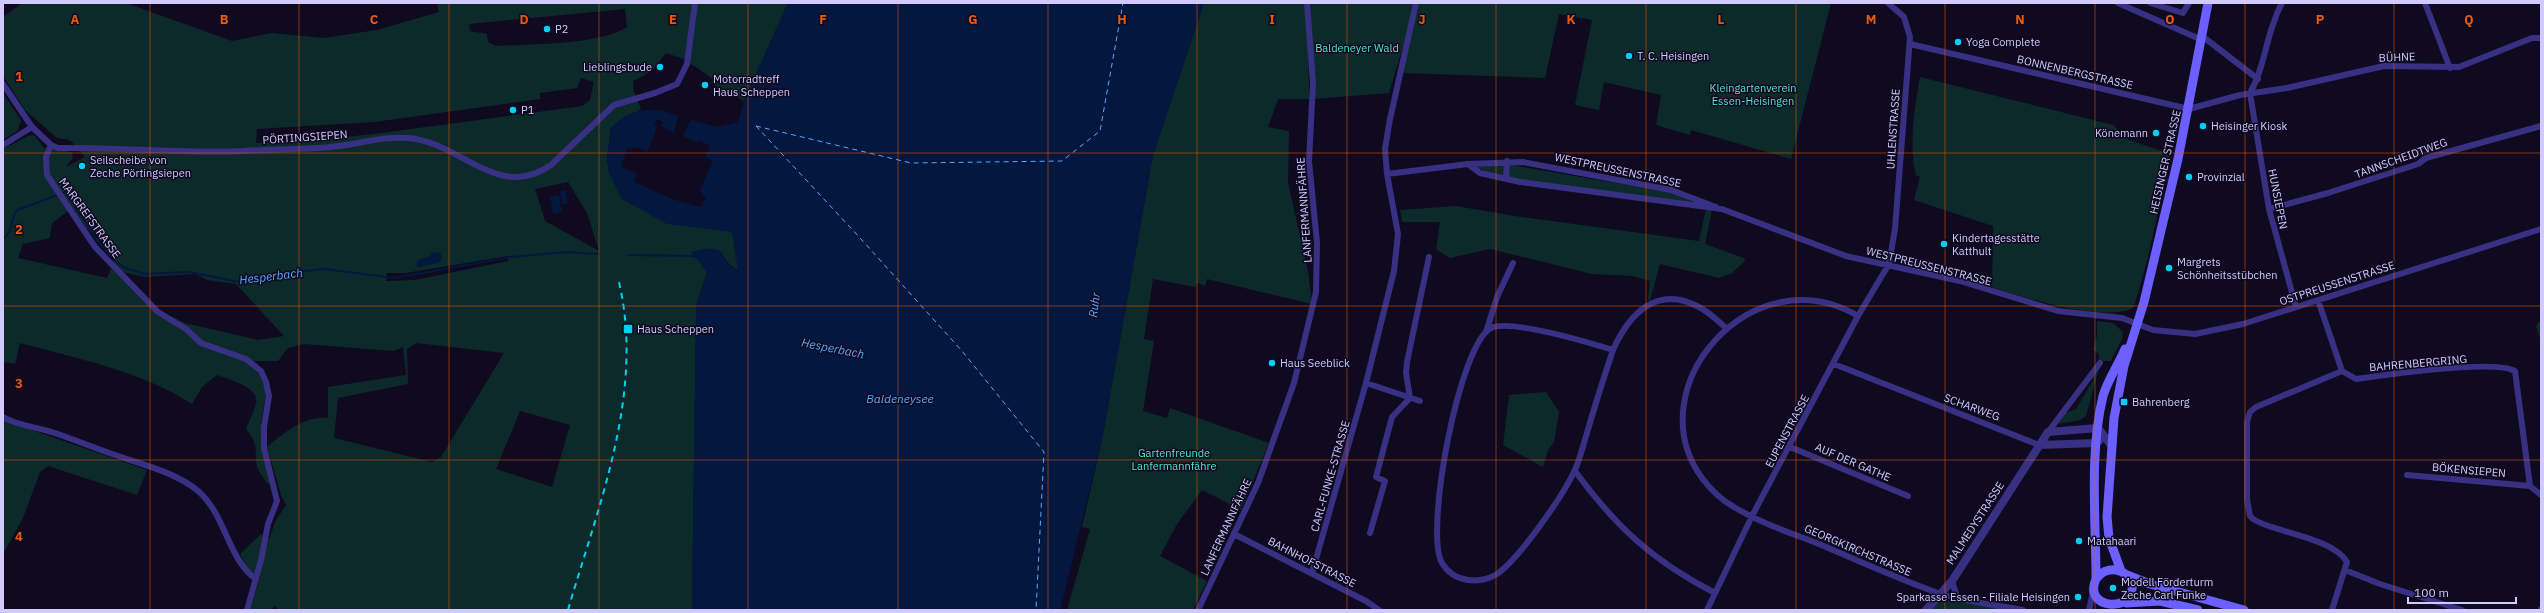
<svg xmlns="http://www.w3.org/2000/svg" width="2544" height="613" font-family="'IBM Plex Sans',sans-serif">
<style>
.green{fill:#0d2a2a;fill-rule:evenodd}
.water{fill:#04173f}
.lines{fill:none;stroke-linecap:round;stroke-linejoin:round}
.stream{stroke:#04173f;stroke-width:2}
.ferry{stroke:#57a9ff;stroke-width:1;stroke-dasharray:5 4;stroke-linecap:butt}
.minor{stroke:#383183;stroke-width:6}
.tertiary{stroke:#383183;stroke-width:8}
.secondary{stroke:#6b60ff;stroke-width:9}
.rail{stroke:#00d0f4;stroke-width:2;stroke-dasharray:6 5;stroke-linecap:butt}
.grid{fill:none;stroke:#e8590c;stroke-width:1;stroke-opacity:0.55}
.poi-dot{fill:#00d0f4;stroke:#0f0a20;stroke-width:1.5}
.labels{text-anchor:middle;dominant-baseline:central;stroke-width:3;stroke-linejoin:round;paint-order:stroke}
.poi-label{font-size:11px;fill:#d2c9ff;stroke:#0f0a20;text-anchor:start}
.park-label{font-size:11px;fill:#4aeac9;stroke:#0f0a20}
.street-label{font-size:11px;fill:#d2c9ff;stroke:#0f0a20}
.water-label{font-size:12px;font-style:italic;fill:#57a9ff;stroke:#0f0a20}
.grid-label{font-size:13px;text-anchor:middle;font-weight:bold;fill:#e8590c;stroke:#0f0a20;stroke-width:3;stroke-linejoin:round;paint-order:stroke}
</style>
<rect width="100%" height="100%" fill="#0f0a20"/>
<!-- green -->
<path class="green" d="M22 3H126L232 41 272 33 324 38 377 30 439 12 437 3H788L744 101 711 83 713 79 684 59 666 53 652 71 633 81V89L641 109 611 128 607 157 609 173 719 229 732 232 739 271C715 258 731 242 692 252L707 272 697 302 696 317 692 610H279L275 606 270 610H250L260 577 248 569 240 554 261 534 269 539 276 520 286 505 281 495 267 447C285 432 304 416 328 418V387L406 375 403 347 393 351 304 344 288 348 278 361H253L251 364C277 394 261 398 261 430 260 448 267 467 271 484L267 483C264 478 259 472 257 467 253 449 261 447 246 429 249 421 254 412 256 403 260 387 228 379 217 375L202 387 192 404C141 371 79 359 20 343L15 364 3 362V149L30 135 35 136 44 148 72 152 73 158 66 167 85 157 70 140 57 138 25 110 3 76V17ZM625 9 627 27C600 45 530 44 496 46L488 42 487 34 470 31 469 24ZM581 78 594 82 590 100 582 106 381 133 319 140 256 143 257 129 374 122 540 99V93L577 88ZM568 182 587 213 599 251 545 221 535 189ZM67 199 87 229 101 237 116 257 107 278 18 258 23 244 50 238 52 223 68 211 61 201ZM430 256 442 257 439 262 418 267V260ZM508 256V261L415 280 386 281 387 273H406ZM122 272 145 277 195 274 207 280 236 284 284 336 258 340 185 323 158 310ZM416 343 504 353 441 457 432 462 334 438 338 398 408 384 407 349ZM520 411 570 425 552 487 496 469Z
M1204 3H1305L1308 29 1309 99H1278L1268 127 1289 131 1288 183 1308 271 1312 304 1207 279 1205 286 1198 283 1195 287 1153 279 1144 339 1154 341 1143 411 1167 418 1170 408 1269 443 1241 510 1202 490 1177 524 1160 556 1207 581 1193 610H1067L1090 529 1082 527 1102 440 1153 155Z
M1308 3H1416L1389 93 1313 99Z
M1417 3H1831L1791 159 1691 130 1690 135 1656 125 1661 95 1604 82 1599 110 1575 105 1592 20 1559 14 1545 78 1402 73Z
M1920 77 2113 125 2129 140 2171 154 2148 257 2134 307C2109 324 2021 297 1992 287L1993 226 1914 200 1920 177 1916 175C1908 146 1915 107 1920 77Z
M3 93 21 120 18 130 3 140Z
M1506 164 1673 193 1718 208 1523 181 1488 172 1474 166Z
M1456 206 1515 216 1699 241 1706 209H1712L1705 244 1744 258 1745 261 1732 273 1719 278 1660 264 1650 301 1648 300 1650 281 1633 276 1592 274 1490 249 1450 258 1436 249 1440 222H1402L1400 210Z
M2541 319V342L2536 326Z
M2097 321 2113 323 2123 332 2122 339 2111 361H2099V354L2093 350 2097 336Z
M2099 368 2086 416 2080 420 2058 424 2065 413 2076 409 2094 379H2090Z
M1546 392 1559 412 1554 442 1548 450 1543 467 1503 445 1509 395Z
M3 420 147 470 137 495 48 466 40 472 23 518 3 554Z
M1942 599 2002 609 1931 610Z"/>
<!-- water -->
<path class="water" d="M788 3H1204L1153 155 1102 440 1060 610H692L696 317 697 302 707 272 696 258H693L692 252C733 242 714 258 738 271L732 232 667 224 622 199 609 173 607 157 611 128C629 108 654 105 678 116L674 133 661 126 663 122 657 119 654 126 657 127 654 134 655 135 647 152 636 147 627 149 621 166 637 174 634 182 675 200 701 207 706 198 700 191 712 163 711 159 705 157 710 146 700 140 698 143 683 136 691 120 718 127 738 122 744 101Z
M565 190 568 204 562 205 560 191Z
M559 195 562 212 553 214 550 196Z
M433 252 440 253 442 257 439 262 418 267 416 264 418 260 430 256Z"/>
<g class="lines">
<!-- stream -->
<path class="stream" d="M3 239C15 230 9 220 17 210L66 192 97 240 115 261 125 268 144 274 189 272 239 282 253 281 285 273 325 269 394 278 511 257 567 252 599 254
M628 255 695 256"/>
<!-- ferry -->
<path class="ferry" d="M756 126 861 239 962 351 1044 452 1036 610
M756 126 911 163 1062 161 1100 131 1123 3"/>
<!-- minor -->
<path class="minor" d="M2118 3 2202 40
M2150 3 2183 13 2189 3
M2425 3 2450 68
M2202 36 2258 79
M1910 44 2189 109 2240 95 2287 88 2384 66 2459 67 2532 38H2541
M3 84 32 127
M2250 93 2269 209 2296 307
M2250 93C2266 65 2266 32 2282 3
M3 145 32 127 51 145 58 148C120 147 181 154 243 151 275 149 308 150 339 146 362 143 385 136 408 138 461 142 498 202 551 165L614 105 655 93 677 84 687 64 695 3
M51 145 46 157 47 175 95 247 158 312 186 329 201 343 246 359 261 371 266 382 269 396 264 427V448L277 501 268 524 261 560 247 610
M1468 164 1480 173 1520 182 1722 209 1846 256 1960 281 2058 311 2122 318 2153 330 2195 334 2243 324 2541 229
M1387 174 1468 164 1523 162 1671 190 1716 207
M1506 179 1507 161
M2269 209 2328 193 2418 164 2426 158 2541 126
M2318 300 2342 371 2356 379C2384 375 2494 359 2515 371L2530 486 2541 495
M1858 316C1752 254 1636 388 1702 478 1711 490 1721 500 1734 507 1760 523 1791 533 1819 544 1859 561 1898 579 1938 593 1965 602 1996 605 2023 610
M1486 332 1497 297 1513 263
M1613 350C1590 343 1510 319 1491 328 1459 344 1424 533 1442 563 1453 582 1479 585 1497 574 1519 559 1562 497 1574 472 1580 460 1583 445 1587 433 1595 405 1604 377 1613 350 1629 314 1657 284 1699 307 1709 312 1718 321 1726 328
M1834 364 2039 445
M1366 383 1420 401
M3 417C18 426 38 427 55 433 75 440 95 448 115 455 141 464 170 471 193 487 226 510 226 558 256 579
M2048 432 2100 363
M1790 447 1908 496
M1575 471C1616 527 1653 561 1715 593
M2407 475 2530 486
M1370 533 1385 481 1376 477 1392 417 1410 398 1406 373 1407 362 1429 257
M1234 534 1366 601 1379 610
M2345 570 2380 584 2462 610
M1312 573 1366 383 1394 271 1398 234 1387 174 1385 149 1390 119 1416 3
M1952 581 1957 597
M1198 610 1258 483 1294 383 1316 292 1317 243 1309 161 1313 83 1307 3
M1707 610 1752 516 1858 316 1889 264 1895 229 1910 37 1904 17 1888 3
M2089 610 2093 592
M2332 610 2347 562C2335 541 2289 534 2266 525 2260 523 2254 521 2250 516L2247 499V422L2250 412 2256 407 2342 371
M2541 610V609"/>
<!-- tertiary -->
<path class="tertiary" d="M2039 445 2097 443 2101 439
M1926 610 1952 581 2048 432 2098 428 2111 445"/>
<!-- secondary -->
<path class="secondary" d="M2121 571 2109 538 2107 517 2114 418 2124 366 2144 302 2178 159 2208 3
M2127 575 2150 584 2244 610
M2096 579C2106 565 2127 567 2132 585 2135 613 2082 610 2096 579 2096 521 2089 453 2103 396 2108 379 2118 366 2125 349
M2126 603 2160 601 2198 610"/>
<!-- rail -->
<path class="rail" d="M568 610C599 503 646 390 618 278"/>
</g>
<!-- grid -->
<path class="grid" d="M150 3V610M299 3V610M449 3V610M599 3V610M748 3V610M898 3V610M1048 3V610M1197 3V610M1347 3V610M1496 3V610M1646 3V610M1796 3V610M1945 3V610M2095 3V610M2245 3V610M2394 3V610M3 153H2541M3 306H2541M3 460H2541"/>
<!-- markers -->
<g class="poi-dot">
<circle cx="547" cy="29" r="4"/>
<circle cx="1958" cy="42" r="4"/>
<circle cx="1629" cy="56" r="4"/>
<circle cx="660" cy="67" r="4"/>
<circle cx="705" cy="85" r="4"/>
<circle cx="513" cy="110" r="4"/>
<circle cx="2203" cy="126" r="4"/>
<circle cx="2156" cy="133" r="4"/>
<circle cx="82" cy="166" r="4"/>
<circle cx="2189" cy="177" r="4"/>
<circle cx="1944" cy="244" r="4"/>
<circle cx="2169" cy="268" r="4"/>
<rect x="623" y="324" width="10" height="10" rx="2"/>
<circle cx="1272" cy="363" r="4"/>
<rect x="2120" y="398" width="8" height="8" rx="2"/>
<circle cx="2079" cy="541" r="4"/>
<circle cx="2113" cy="588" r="4"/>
<circle cx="2078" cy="597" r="4"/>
</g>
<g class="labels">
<!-- poi labels -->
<g class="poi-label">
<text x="555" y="29">P2</text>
<text x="1966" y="42">Yoga Complete</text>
<text x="1637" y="56">T. C. Heisingen</text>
<text x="652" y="67" text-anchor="end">Lieblingsbude</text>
<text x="713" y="79">Motorradtreff<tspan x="713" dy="13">Haus Scheppen</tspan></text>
<text x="521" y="110">P1</text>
<text x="2211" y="126">Heisinger Kiosk</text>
<text x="2148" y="133" text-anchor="end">Könemann</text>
<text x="90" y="160">Seilscheibe von<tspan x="90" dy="13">Zeche Pörtingsiepen</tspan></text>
<text x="2197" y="177">Provinzial</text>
<text x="1952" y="238">Kindertagesstätte<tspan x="1952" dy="13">Katthult</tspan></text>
<text x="2177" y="262">Margrets<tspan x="2177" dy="13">Schönheitsstübchen</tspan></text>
<text x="637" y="329">Haus Scheppen</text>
<text x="1280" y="363">Haus Seeblick</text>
<text x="2132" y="402">Bahrenberg</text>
<text x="2087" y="541">Matahaari</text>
<text x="2121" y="582">Modell Förderturm<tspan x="2121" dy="13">Zeche Carl Funke</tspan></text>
<text x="2070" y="597" text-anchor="end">Sparkasse Essen - Filiale Heisingen</text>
</g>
<!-- park labels -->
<g class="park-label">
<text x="1357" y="48">Baldeneyer Wald</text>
<text x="1753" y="88">Kleingartenverein<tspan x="1753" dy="13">Essen-Heisingen</tspan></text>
<text x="1174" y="453">Gartenfreunde<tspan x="1174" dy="13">Lanfermannfähre</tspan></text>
</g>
<!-- street labels -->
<g class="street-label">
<text transform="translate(2397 57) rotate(-2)">BÜHNE</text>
<text transform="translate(2075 72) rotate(13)">BONNENBERGSTRASSE</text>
<text transform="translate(1893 129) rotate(-86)">UHLENSTRASSE</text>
<text transform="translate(305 137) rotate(-4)">PÖRTINGSIEPEN</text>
<text transform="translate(2401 158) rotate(-20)">TANNSCHEIDTWEG</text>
<text transform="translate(2165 162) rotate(-77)">HEISINGER STRASSE</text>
<text transform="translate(1618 170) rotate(12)">WESTPREUSSENSTRASSE</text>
<text transform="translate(2278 199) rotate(79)">HUNSIEPEN</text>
<text transform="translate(1304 210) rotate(-94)">LANFERMANNFÄHRE</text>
<text transform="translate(90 218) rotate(54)">MARGREFSTRASSE</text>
<text transform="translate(1929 266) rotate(14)">WESTPREUSSENSTRASSE</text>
<text transform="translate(2337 283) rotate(-18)">OSTPREUSSENSTRASSE</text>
<text transform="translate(2418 363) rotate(-5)">BAHRENBERGRING</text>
<text transform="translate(1972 407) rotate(20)">SCHARWEG</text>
<text transform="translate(1787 431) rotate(-62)">EUPENSTRASSE</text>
<text transform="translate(1853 462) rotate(23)">AUF DER GATHE</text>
<text transform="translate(2469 470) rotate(5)">BÖKENSIEPEN</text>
<text transform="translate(1330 476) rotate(-74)">CARL-FUNKE-STRASSE</text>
<text transform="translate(1975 523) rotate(-57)">MALMEDYSTRASSE</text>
<text transform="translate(1226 527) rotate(-65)">LANFERMANNFÄHRE</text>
<text transform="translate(1858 550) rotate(23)">GEORGKIRCHSTRASSE</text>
<text transform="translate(1312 562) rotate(27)">BAHNHOFSTRASSE</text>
</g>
<!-- water labels -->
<g class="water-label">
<text transform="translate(271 276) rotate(-7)">Hesperbach</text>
<text transform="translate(1094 305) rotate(-83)">Ruhr</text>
<text transform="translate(833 348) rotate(11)">Hesperbach</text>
<text x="900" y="398">Baldeneysee</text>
</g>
</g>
<g class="grid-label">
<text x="75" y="24">A</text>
<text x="224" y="24">B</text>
<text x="374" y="24">C</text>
<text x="524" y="24">D</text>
<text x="673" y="24">E</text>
<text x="823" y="24">F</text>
<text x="973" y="24">G</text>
<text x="1122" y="24">H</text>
<text x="1272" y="24">I</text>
<text x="1422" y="24">J</text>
<text x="1571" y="24">K</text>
<text x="1721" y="24">L</text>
<text x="1871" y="24">M</text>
<text x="2020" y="24">N</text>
<text x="2170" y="24">O</text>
<text x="2320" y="24">P</text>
<text x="2469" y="24">Q</text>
<text x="19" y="81">1</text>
<text x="19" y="234">2</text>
<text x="19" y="388">3</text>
<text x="19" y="541">4</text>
</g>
<!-- border -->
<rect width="2544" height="613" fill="none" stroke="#d2c9ff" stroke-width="8"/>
<!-- scale -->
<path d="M2408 597v6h108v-6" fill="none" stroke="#d2c9ff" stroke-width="2"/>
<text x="2414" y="597" font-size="12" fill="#d2c9ff" stroke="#0f0a20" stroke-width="3" paint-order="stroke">100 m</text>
</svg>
